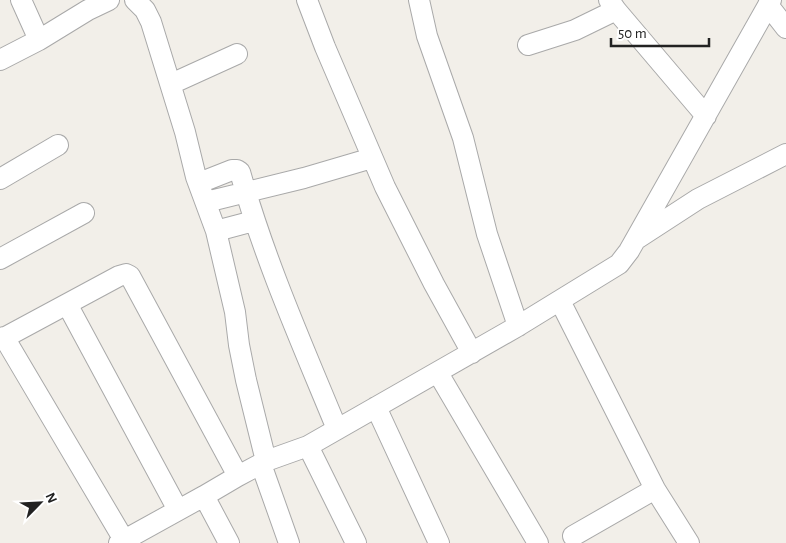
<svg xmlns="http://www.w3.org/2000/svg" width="786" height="543" font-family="'Alegreya Sans',sans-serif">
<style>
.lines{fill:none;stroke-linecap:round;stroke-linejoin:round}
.minor-casing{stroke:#a9a9a9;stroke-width:22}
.minor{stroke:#fff;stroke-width:20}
</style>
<rect width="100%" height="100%" fill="#f2efe9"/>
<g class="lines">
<!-- minor casing -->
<g class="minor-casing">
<path id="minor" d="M135 0 145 10 151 22 185 132 196 177 216 231 235 312 239 345 246 380 266 461
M307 0 325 47 385 187 434 284 472 353
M419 0 427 36 463 138 487 234 518 326
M609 0 616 10 706 116
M768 5 786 28
M39 40 88 10 109 0
M528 45 575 30 616 10
M0 60 39 40 21 0
M171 84 237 54
M0 179 58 145
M199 183 232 170H237L240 172C265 261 302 344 337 429
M206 202 304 178 372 158
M216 231 254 221
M638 238 698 199 786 154
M0 259 84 213
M560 301 655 489 689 543
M67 304 178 510
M4 337 124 540
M0 340 119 276 126 274 130 276 238 476
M438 373 538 543
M376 407 439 543
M308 446 356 543
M261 464 289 543
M204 496 229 543
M573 536 655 489
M119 543 204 496 238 476 266 461 308 446 518 326 619 264 629 251 771 0"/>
</g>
<!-- minor -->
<use href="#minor" class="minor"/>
</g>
<!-- north arrow -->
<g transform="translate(40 503) rotate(66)" stroke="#ffffff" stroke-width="4" paint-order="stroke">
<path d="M0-4L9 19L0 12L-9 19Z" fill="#222222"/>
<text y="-8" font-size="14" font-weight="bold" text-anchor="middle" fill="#222222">N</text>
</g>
<!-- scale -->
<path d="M611 38v8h98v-8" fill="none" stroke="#222222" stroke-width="2.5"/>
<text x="618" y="38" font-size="15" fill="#222222" stroke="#ffffff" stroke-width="4" paint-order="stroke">50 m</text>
</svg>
